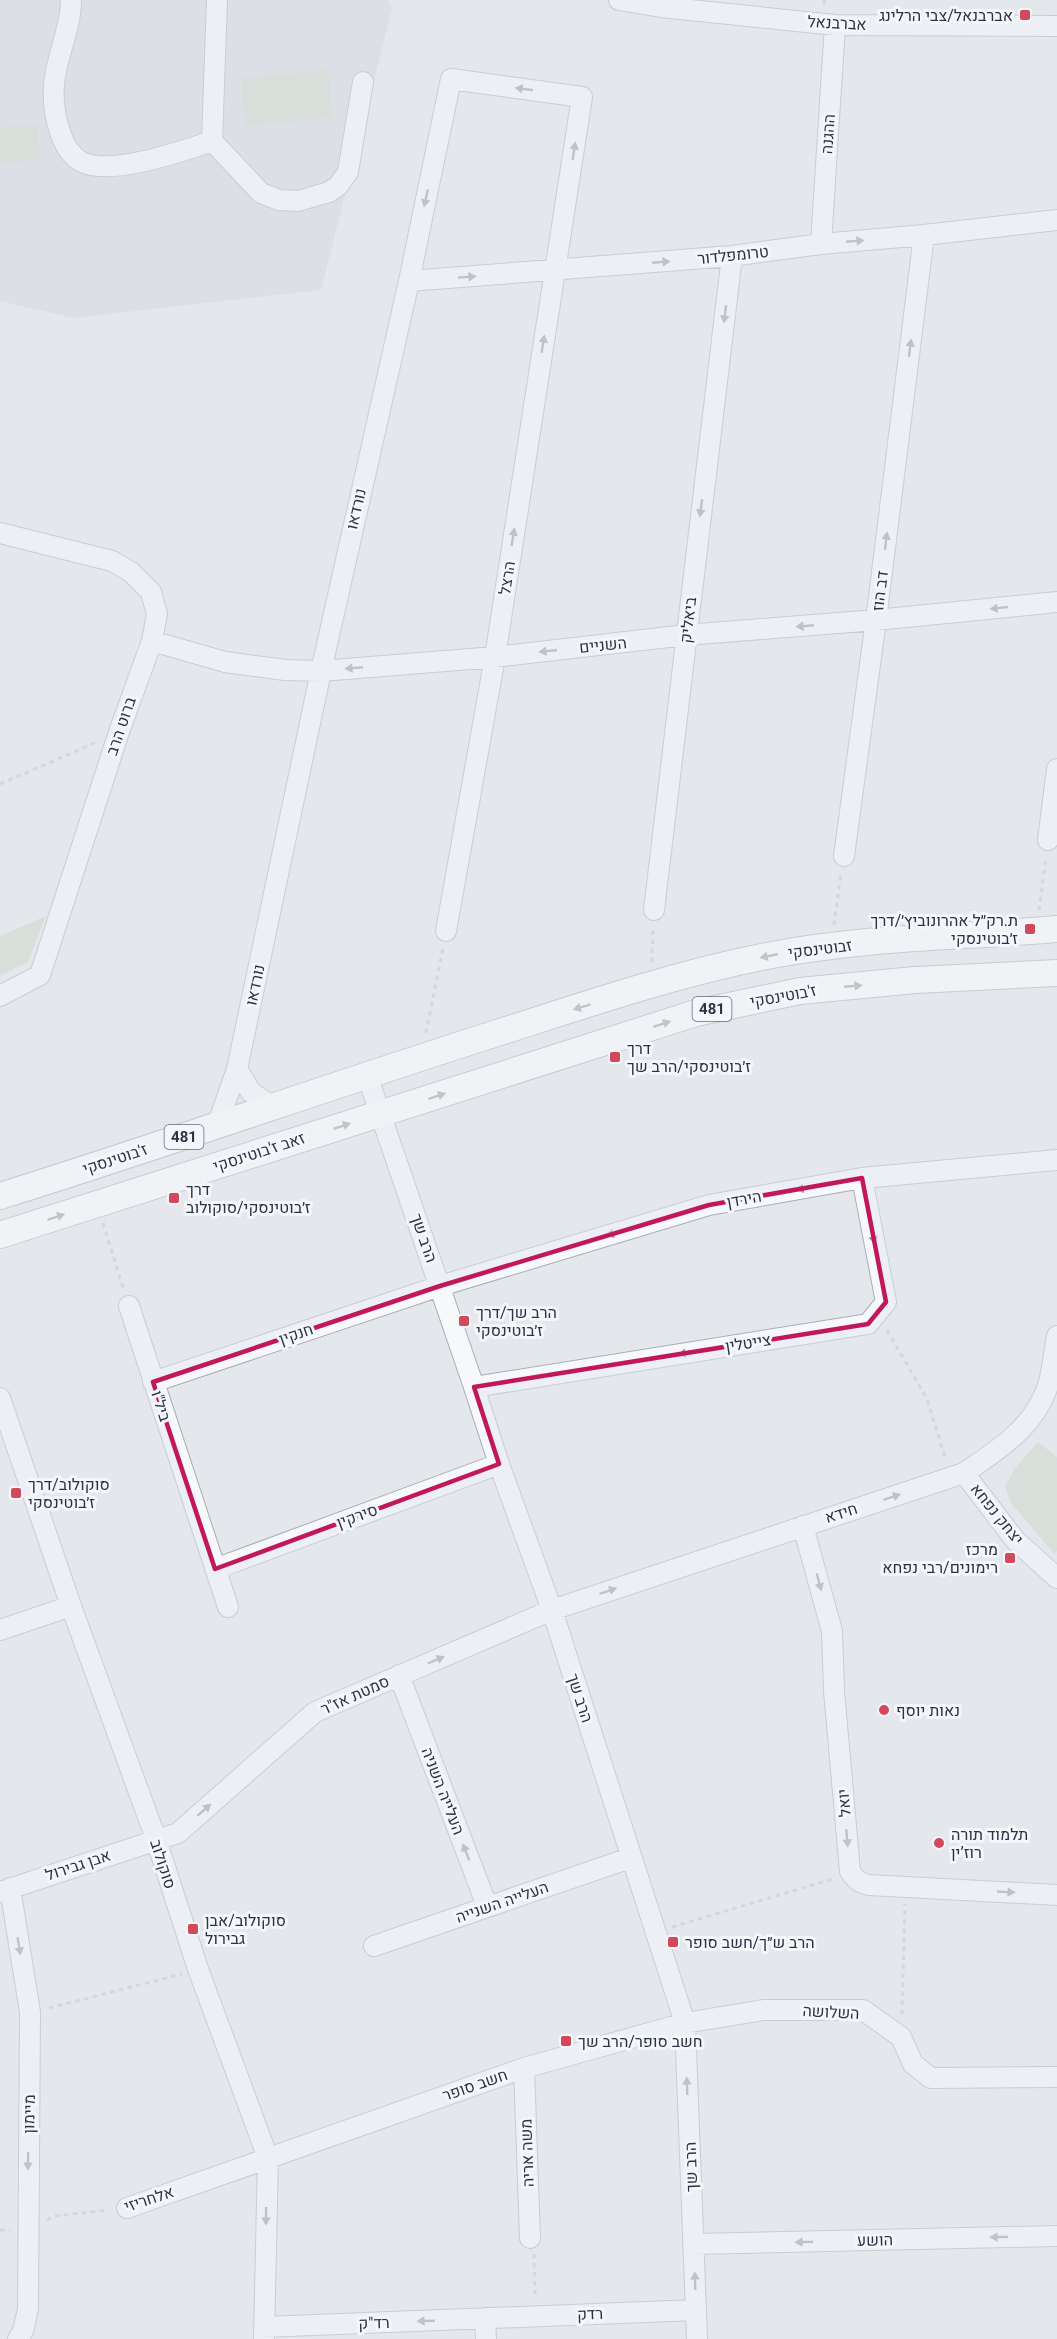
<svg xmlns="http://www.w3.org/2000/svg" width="1057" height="2339" font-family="Roboto,Heebo,sans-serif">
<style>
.built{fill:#d2d6de}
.green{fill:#c9d6c5}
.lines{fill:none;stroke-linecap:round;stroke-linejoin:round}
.minor-casing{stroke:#a9aeb7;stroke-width:22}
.major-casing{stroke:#a3abb8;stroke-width:28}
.path{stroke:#c2c5cb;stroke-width:3;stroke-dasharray:4.5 4.5;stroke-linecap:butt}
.minor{stroke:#f7f8fa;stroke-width:20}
.major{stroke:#fff;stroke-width:26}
.oneway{fill:#9196a0}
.oneway2{fill:#959aa2}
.marked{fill:none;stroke:#c2185b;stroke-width:4.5;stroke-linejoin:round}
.poi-dot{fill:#d1495b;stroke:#f4f6f9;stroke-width:2}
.labels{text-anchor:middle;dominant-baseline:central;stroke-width:6;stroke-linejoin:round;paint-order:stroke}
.shield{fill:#f4f6f9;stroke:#676e7b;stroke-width:1.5}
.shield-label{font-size:15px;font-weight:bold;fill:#2b3445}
.poi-label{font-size:16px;fill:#2b3445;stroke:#f4f6f9;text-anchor:start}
.street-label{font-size:16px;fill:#2b3445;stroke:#f4f6f9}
</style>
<rect width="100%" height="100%" fill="#e4e7ec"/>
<!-- built -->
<path class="built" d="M0 0H388L392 9 321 290 74 318 0 301Z"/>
<!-- green -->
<path class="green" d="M328 70 332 118 245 126 241 78Z
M37 124 41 159 0 164V128Z
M46 916 28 962 0 976V936Z
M1038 1442 1057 1457V1551L1054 1554 1011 1503 1005 1486 1015 1468Z"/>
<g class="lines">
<!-- minor casing -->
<g class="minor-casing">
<path id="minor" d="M71 0C71 29 56 57 54 85 52 110 60 156 87 164 117 173 184 151 212 141
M217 0 212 141 261 193 279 200 298 201 329 192 338 186 348 172 363 82
M619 0 661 7 835 25 1057 26
M821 244 835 25
M409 281 732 256 821 244 924 235 1057 220
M0 533 112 561 131 572 151 592 157 614 152 641 119 732 40 975 0 996
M152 641 225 662 285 670 321 671 495 657 686 635 876 620 1057 602
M1048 840 1057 769
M844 856 876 620 924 235
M654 910 732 256
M237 1069 251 1092 273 1107
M367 1075 474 1387 499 1464 552 1610 685 2023 697 2339
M217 1126 237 1069 321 671 409 281 451 79 582 97 495 657 446 931
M129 1306 228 1607
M153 1382 440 1286 709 1205 862 1178 1057 1160
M474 1387 868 1324 886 1302 862 1178
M0 1398 71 1606 156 1839 198 1969 268 2158 264 2339
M964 1473 1015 1540 1057 1578
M803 1526 832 1631 834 1691 850 1871C855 1880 860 1883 869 1885L1057 1895
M215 1569 499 1464
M0 1630 71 1606
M399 1675 487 1906
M10 1888 30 2012 28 2309 23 2331 18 2339
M0 1892 178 1833 315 1712 552 1610 964 1473C1000 1449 1037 1425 1049 1382 1053 1367 1054 1351 1057 1336
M374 1946 630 1858
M524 2068 530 2238
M127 2208 524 2068 685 2023 763 2010H863L901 2037 913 2064 931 2078 1057 2077
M693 2244 1057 2236
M485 2318 486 2339
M264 2327 696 2310"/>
</g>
<!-- major casing -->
<g class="major-casing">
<path id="major" d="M0 1196C166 1144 331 1086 497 1033 588 1004 678 973 772 955 866 937 962 937 1057 929
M0 1235 696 1013 800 991 915 980 1057 973"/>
</g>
<!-- path -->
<path class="path" d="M824 0 825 7
M0 784 97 742
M1039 910 1046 857
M834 925 841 873
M652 962 653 927
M426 1033 443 948
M103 1223 124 1291
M887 1330 927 1399 946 1460
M672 1927 836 1878
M49 2008 182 1974
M902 2014 905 1904
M47 2220 54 2216 109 2210
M0 2230H10
M534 2254 535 2298"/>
<!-- minor -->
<use href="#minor" class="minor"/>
<!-- major -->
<use href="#major" class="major"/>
</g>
<!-- one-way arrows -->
<defs><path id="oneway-solid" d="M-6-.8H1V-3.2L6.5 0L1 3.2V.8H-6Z" transform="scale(1.5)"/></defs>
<g class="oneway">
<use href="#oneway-solid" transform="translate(524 89) rotate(-172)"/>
<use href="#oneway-solid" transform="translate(574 151) rotate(-81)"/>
<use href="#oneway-solid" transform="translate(426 198) rotate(102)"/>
<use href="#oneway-solid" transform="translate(855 241) rotate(-5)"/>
<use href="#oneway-solid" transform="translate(661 262) rotate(-5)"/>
<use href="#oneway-solid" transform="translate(467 277) rotate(-4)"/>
<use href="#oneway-solid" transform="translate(725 314) rotate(97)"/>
<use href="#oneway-solid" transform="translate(543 344) rotate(-81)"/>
<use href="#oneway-solid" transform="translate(910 348) rotate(-83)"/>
<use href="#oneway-solid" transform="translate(701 508) rotate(97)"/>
<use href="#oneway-solid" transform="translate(513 537) rotate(-81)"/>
<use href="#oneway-solid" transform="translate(886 541) rotate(-83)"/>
<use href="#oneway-solid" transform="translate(999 608) rotate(174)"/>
<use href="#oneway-solid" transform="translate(805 626) rotate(175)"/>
<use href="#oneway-solid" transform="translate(548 651) rotate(174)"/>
<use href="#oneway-solid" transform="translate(354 668) rotate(175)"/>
<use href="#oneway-solid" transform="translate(805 1188) rotate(170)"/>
<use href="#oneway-solid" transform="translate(615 1233) rotate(163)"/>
<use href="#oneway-solid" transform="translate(873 1235) rotate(79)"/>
<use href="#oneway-solid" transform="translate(687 1353) rotate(171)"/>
<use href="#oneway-solid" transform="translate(892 1497) rotate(-18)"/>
<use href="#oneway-solid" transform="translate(819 1582) rotate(75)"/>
<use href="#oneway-solid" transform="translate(608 1591) rotate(-19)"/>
<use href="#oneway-solid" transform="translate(436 1660) rotate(-23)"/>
<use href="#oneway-solid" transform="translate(204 1810) rotate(-41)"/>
<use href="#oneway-solid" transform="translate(847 1838) rotate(85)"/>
<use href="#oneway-solid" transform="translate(466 1852) rotate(-111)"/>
<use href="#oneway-solid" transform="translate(1006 1892) rotate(3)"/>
<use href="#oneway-solid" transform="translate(19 1946) rotate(81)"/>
<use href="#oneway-solid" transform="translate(687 2086) rotate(-92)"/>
<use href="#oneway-solid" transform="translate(28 2161) rotate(91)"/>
<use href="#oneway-solid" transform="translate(266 2216) rotate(91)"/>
<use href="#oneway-solid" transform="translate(999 2237) rotate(179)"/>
<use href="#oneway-solid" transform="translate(804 2242) rotate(179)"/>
<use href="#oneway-solid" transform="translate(695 2281) rotate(-92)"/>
<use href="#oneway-solid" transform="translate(426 2321) rotate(178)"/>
</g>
<g class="oneway2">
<use href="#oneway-solid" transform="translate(769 956) rotate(169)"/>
<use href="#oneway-solid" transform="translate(853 986) rotate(-5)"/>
<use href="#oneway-solid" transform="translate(582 1007) rotate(163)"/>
<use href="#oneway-solid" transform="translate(662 1024) rotate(-18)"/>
<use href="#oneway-solid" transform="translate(437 1096) rotate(-18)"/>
<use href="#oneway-solid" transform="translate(342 1126) rotate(-18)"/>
<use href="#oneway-solid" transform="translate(56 1217) rotate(-18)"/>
</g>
<!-- marked area -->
<path d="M0 0H1057V2339H0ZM862 1178 886 1302 868 1324 474 1387 499 1464 215 1569 153 1382 440 1286 709 1205Z" fill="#e4e7ec" fill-opacity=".55" fill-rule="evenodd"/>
<path class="marked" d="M862 1178 886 1302 868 1324 474 1387 499 1464 215 1569 153 1382 440 1286 709 1205Z"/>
<!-- markers -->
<g class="poi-dot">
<rect x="1019" y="9" width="12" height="12" rx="3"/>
<rect x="1024" y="923" width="12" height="12" rx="3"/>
<rect x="609" y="1051" width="12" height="12" rx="3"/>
<rect x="168" y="1192" width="12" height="12" rx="3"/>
<rect x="458" y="1315" width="12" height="12" rx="3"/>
<rect x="10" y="1487" width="12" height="12" rx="3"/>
<rect x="1004" y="1552" width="12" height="12" rx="3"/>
<circle cx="884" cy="1710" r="6"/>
<circle cx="939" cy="1843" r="6"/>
<rect x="187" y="1923" width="12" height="12" rx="3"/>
<rect x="667" y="1936" width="12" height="12" rx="3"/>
<rect x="560" y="2035" width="12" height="12" rx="3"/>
</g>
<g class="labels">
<!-- shield labels -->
<g class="shield">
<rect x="692.5" y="997" width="39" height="24" rx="4.5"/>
<rect x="164.5" y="1125" width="39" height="24" rx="4.5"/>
</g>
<g class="shield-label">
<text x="712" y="1009">481</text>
<text x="184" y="1137">481</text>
</g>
<!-- poi labels -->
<g class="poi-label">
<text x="1013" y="15" text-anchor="end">אברבנאל/צבי הרלינג</text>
<text x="1018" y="920" text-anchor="end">ת.רק״ל אהרונוביץ׳/דרך<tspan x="1018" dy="18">ז׳בוטינסקי</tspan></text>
<text x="627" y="1048">דרך<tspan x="627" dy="18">ז׳בוטינסקי/הרב שך</tspan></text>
<text x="186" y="1189">דרך<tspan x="186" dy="18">ז׳בוטינסקי/סוקולוב</tspan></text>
<text x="476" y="1312">הרב שך/דרך<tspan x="476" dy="18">ז׳בוטינסקי</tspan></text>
<text x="28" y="1484">סוקולוב/דרך<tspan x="28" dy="18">ז׳בוטינסקי</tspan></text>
<text x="998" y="1549" text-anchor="end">מרכז<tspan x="998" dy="18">רימונים/רבי נפחא</tspan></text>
<text x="896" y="1710">נאות יוסף</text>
<text x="951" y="1834">תלמוד תורה<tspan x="951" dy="18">רוז’ין</tspan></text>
<text x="205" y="1920">סוקולוב/אבן<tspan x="205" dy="18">גבירול</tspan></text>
<text x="685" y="1942">הרב ש״ך/חשב סופר</text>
<text x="578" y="2041">חשב סופר/הרב שך</text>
</g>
<!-- street labels -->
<g class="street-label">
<text transform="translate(837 23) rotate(3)">אברבנאל</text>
<text transform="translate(828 134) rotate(-86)">ההגנה</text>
<text transform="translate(733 255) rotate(-6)">טרומפלדור</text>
<text transform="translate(356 509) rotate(-77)">נורדאו</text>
<text transform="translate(507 578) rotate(-81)">הרצל</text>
<text transform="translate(880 591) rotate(-83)">דב הוז</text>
<text transform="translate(688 620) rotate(-83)">ביאליק</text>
<text transform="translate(603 645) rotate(-6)">השניים</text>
<text transform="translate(121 726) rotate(-71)">ברוט הרב</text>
<text transform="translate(820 949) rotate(-7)">זבוטינסקי</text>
<text transform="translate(255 985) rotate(-78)">נורדאו</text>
<text transform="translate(783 996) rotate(-10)">ז'בוטינסקי</text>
<text transform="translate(259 1152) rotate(-18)">זאב ז'בוטינסקי</text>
<text transform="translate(115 1159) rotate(-18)">ז'בוטינסקי</text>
<text transform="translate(744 1199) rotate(-10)">הירדן</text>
<text transform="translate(424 1238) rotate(71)">הרב שך</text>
<text transform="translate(296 1334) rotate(-19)">חנקין</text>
<text transform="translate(748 1343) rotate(-9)">צייטלין</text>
<text transform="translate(161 1406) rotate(72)">ביל"ו</text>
<text transform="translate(841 1513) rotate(-18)">חידא</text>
<text transform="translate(997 1514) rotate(51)">יצחק נפחא</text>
<text transform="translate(357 1516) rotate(-20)">סירקין</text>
<text transform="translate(355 1695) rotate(-24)">סמטת אז"ר</text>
<text transform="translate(580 1698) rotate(72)">הרב שך</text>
<text transform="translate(443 1791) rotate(69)">העלייה השניה</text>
<text transform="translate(844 1803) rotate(-95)">יואל</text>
<text transform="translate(163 1864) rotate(72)">סוקולוב</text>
<text transform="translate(78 1865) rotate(-18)">אבן גבירול</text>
<text transform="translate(502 1902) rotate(-19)">העלייה השנייה</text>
<text transform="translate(831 2012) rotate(3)">השלושה</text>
<text transform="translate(475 2085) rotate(-19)">חשב סופר</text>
<text transform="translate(29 2114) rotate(-89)">מיימון</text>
<text transform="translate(527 2153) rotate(-92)">משה אריה</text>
<text transform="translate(691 2167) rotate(-92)">הרב שך</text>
<text transform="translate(149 2199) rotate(-18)">אלחריזי</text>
<text transform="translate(875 2240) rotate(-1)">הושע</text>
<text transform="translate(590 2314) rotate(-2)">רדק</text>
<text transform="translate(374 2323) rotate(-2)">רד"ק</text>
</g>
</g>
</svg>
